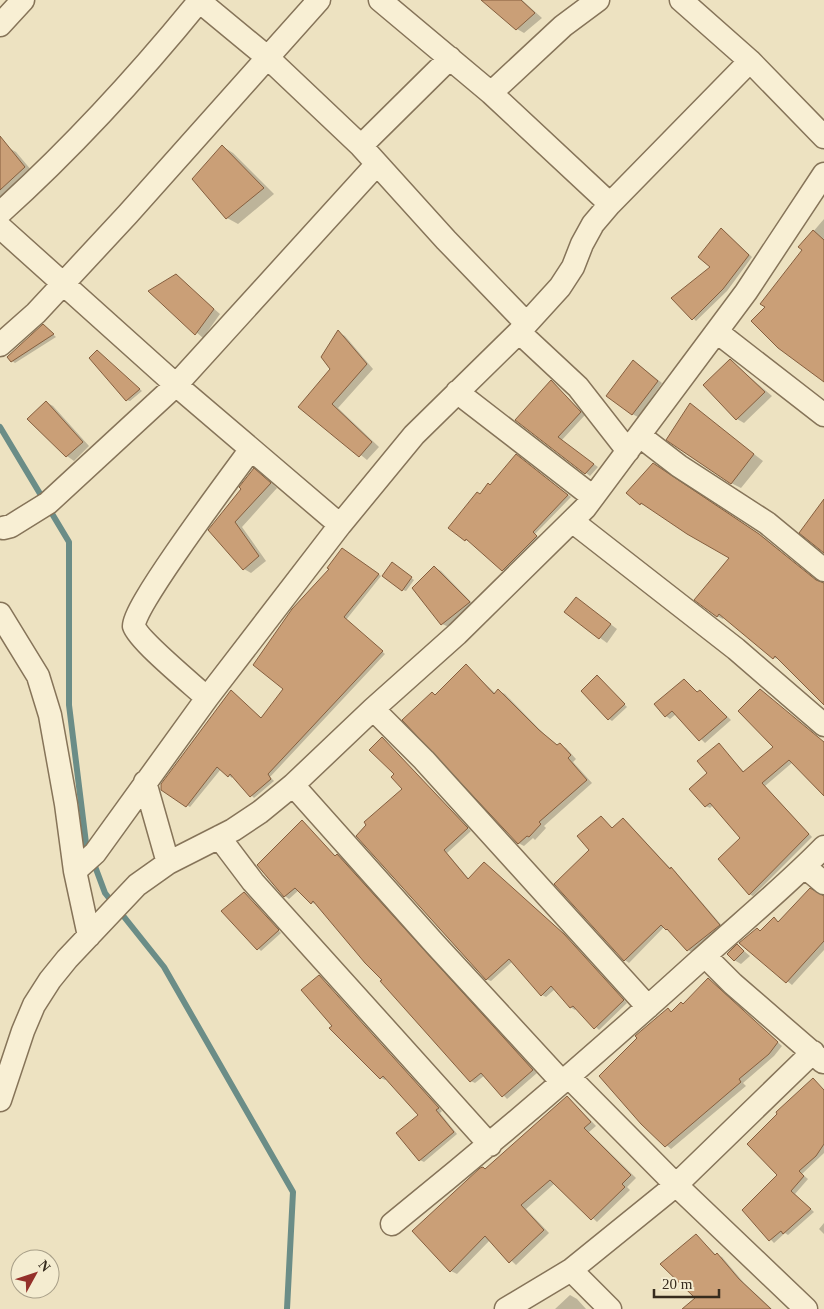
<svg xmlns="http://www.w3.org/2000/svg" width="824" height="1309" font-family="'Times New Roman',serif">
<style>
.shadow{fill:#0003}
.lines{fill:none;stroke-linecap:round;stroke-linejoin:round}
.stream{stroke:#6b8d87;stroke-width:6}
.building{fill:#ca9f77;stroke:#855f3f}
.minor-casing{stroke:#867459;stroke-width:25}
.minor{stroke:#f8efd4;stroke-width:22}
</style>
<rect width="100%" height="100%" fill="#ede2c1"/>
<!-- shadow -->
<path class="shadow" d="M493 0H522L542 18 524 33 517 29Z
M222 146 233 153 274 194 238 224 227 218Z
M9 148 16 152 32 171 0 200V157Z
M824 219V380L766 307 804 250 800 247Z
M724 231 752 257 727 291 696 321 673 298 712 267Z
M176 276 220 314 203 338 150 292Z
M44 326 56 337 15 363 12 361 8 357Z
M338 332 345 336 373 369 338 408 379 447 367 460 300 406 332 369Z
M100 354 142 391 130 401 127 400Z
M730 360 772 396 744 423 737 419Z
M639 365 662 383 638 417 632 414Z
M551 381 585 415 561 441 598 467 590 476 517 420Z
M46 402 53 406 89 446 74 461 67 456Z
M690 405 763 461 741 488 731 483Z
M520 458 571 497 535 534 540 539 506 572 470 541 465 540 450 527Z
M659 467 765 538 817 582 824 583V704L780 659 774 658 724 617 723 619 717 616 731 558 647 505 640 504Z
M261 474 277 488 242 527 266 561 251 573 244 569 210 530Z
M346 551 381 576 346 620 385 654 270 777 274 781 254 798 233 776 232 778 221 769 190 807 162 789 234 694 262 719 284 689Z
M395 566 414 580 406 591 403 590Z
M434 567 441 571 475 606 449 627 442 624Z
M576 598 617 629 607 643 565 612Z
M466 666 496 694 499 691 505 694 545 735 558 746 560 745 566 748 576 759 573 762 592 783 544 826 546 828 535 840 533 838 524 846 518 843 436 696Z
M600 679 627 707 612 721 609 719Z
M684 680 698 693 700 691 704 694 731 720 705 743 676 714 670 719 666 716Z
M382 738 471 831 447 853 469 879 484 863 488 866 568 938 627 1003 599 1030 577 1008 575 1010 570 1007 555 989 546 997 542 995 513 961 491 981 486 979 396 774Z
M824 743V796L793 762 765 786 812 837 753 896 749 894 742 838 713 805 710 808 706 806 708 773 719 745 745 773Z
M601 817 613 829 623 819 627 822 671 869 675 871 723 927 691 952 664 927 629 963 625 960 556 884 590 850Z
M302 822 336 857 342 858 537 1073 507 1099 485 1075 475 1083 471 1081 317 904 312 903 299 890 289 899 285 896 259 866Z
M245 894 281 933 261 951 223 911Z
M824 897V950L792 985 741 943 761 932 774 919 779 922Z
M738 946 750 956 741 964 734 960Z
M319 976 442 1111 440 1113 457 1134 424 1162 420 1160V1115L387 1079 385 1080 381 1078 331 1028 334 1026Z
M708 979 782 1046 774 1056 743 1083 746 1086 671 1149 642 1124 669 1010 673 1012 684 1005Z
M824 1092V1153L802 1174 808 1179 795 1194 814 1212 788 1235 785 1233 774 1243 743 1210 779 1175Z
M568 1097 596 1126 589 1132 636 1178 627 1187 630 1190 597 1222 555 1183 526 1209 549 1233 516 1265 490 1240 457 1274 451 1271 414 1231Z
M824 1223V1234L819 1229Z
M696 1236 716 1255 722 1257 744 1283 772 1309H684L697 1298Z
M570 1295 577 1299 586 1309H555Z"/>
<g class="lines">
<!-- stream -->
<path class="stream" d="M0 427 69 542V705L86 843 90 852
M93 861 105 893 164 967 293 1192 287 1309"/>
</g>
<!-- building -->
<path class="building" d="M481 0H521L535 13 516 30Z
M0 136 25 167 0 190Z
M222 145 264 188 226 219 192 179Z
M721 228 749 255 723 289 692 320 671 298 710 267 698 257Z
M813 230 824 240V382L778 348 751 321 765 307 760 304 802 250 798 247Z
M176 274 214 309 195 335 148 291Z
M43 324 54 334 11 362 7 357Z
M338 330 367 364 332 404 372 442 359 457 298 407 330 369 321 357Z
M97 350 140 389 126 401 89 358Z
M730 359 765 392 736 420 703 385Z
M633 360 658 381 632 415 606 396Z
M551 380 581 412 558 437 594 464 585 474 515 420Z
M46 401 83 442 66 457 27 419Z
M690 403 754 454 731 484 666 440Z
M516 454 568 495 533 532 537 536 502 571 466 539 465 541 448 528 477 492 480 494 488 483 490 485Z
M653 463 759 534 816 580 824 583V705L775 656 773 659 719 614 717 617 694 600 729 558 687 534 641 503 640 505 626 493Z
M254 468 271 483 235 522 259 556 243 570 208 530 241 489 239 487Z
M824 499V553L799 533Z
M342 548 379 574 344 617 383 651 268 774 271 779 250 797 230 774 228 777 217 767 186 807 161 790V784L231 690 261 718 283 689 253 665 292 609 329 569 327 568Z
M392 562 412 577 402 591 382 576Z
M434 566 470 602 441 625 412 588Z
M576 597 611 624 599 639 564 612Z
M466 664 494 694 498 689 539 730 557 745 560 743 571 755 568 758 587 780 539 822 541 824 529 837 527 836 518 844 402 720 432 692 435 695Z
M597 675 625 704 608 720 581 691Z
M684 679 697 692 700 690 727 717 699 741 672 711 665 717 654 704Z
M760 689 824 742V796L789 760 762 783 809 834 749 895 718 859 740 838 710 803 705 807 689 789 707 773 697 761 719 743 743 772 773 747 738 711Z
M382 737 468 828 444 850 468 879 484 862 564 934 624 1000 594 1029 573 1006 570 1008 551 986 541 996 509 959 486 980 356 836 366 825 364 822 402 789 391 777 394 774 369 750Z
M601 816 612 828 623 818 670 869 671 867 720 925 687 951 667 929 666 930 661 925 624 961 554 884 589 850 577 836Z
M302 820 335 856 337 854 533 1070 502 1097 481 1073 470 1082 380 981 382 980 365 963 313 901 311 904 295 888 284 897 257 865Z
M810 888 824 896V941L786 983 739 943 757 928 760 931 774 917 778 922Z
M244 892 279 930 257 950 221 911Z
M737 944 744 951 734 961 727 954Z
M319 975 439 1108 436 1110 454 1132 419 1161 396 1133 418 1115 383 1076 380 1079 329 1028 332 1026 301 990Z
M708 978 778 1042 769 1054 739 1079 741 1082 665 1147 641 1124 599 1076 637 1038 635 1036 668 1008 671 1012 681 1002 683 1004Z
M813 1078 824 1090V1144L816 1156 799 1171 804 1176 791 1191 811 1209 783 1234 781 1231 769 1241 742 1210 777 1175 747 1144 777 1114 776 1112Z
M567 1096 591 1122 584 1128 631 1175 622 1184 625 1187 591 1220 550 1180 521 1205 544 1230 509 1263 485 1236 450 1272 412 1231 480 1168 483 1167 485 1169Z
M696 1234 715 1255 717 1253 739 1279 771 1309H682L695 1298 660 1264Z"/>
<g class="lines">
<!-- minor casing -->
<g class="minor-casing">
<path id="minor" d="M198 0 267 57 361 146 446 240 526 323
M380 0 491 93 610 204
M681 0 750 61 824 137
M0 25 23 0
M491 93 563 26 598 0
M361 146 450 58
M0 213C72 148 139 75 200 0
M0 227 176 385 340 525
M519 332 578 387 628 451
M717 332 824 415
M0 345 36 313 128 214 319 0
M457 392 593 497
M640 436 679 466 767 523 824 570
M572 521 736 649 824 725
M3 528 11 526 48 503 176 385 377 164
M0 614 38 676 50 715 66 804 75 871 89 936
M207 698C193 685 138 640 134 626 131 609 235 471 251 449
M373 709 424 760 648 1007
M145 782 168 863
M293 785 434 943 562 1082
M219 837 253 882 490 1145
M805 867 824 883
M75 871 95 853 207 698 340 525 414 435 519 332 560 287 573 267 582 244 593 224 610 204 750 61
M705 956 733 984 823 1062
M569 1077 676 1185 806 1309
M0 1100 23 1031 34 1005 50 980 67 959 137 885 168 863 233 830 260 812 293 785 373 709 457 634 585 508 746 292 824 174
M392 1224C497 1139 600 1051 700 960 742 922 785 887 824 847
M571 1270 610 1309
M506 1309 571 1270 676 1185 813 1052"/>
</g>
<!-- minor -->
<use href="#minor" class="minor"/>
</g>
<!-- north arrow -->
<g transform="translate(35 1274) rotate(50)"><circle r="24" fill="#f4ecd0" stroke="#a89f88"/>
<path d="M0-4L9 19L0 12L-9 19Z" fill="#94302a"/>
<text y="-8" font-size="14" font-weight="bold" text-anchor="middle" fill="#362b1d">N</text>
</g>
<!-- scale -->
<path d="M654 1289v8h65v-8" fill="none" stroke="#362b1d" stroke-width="2.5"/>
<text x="662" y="1289" font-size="15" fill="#362b1d" stroke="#f4ecd0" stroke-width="4" paint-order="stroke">20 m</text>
</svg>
